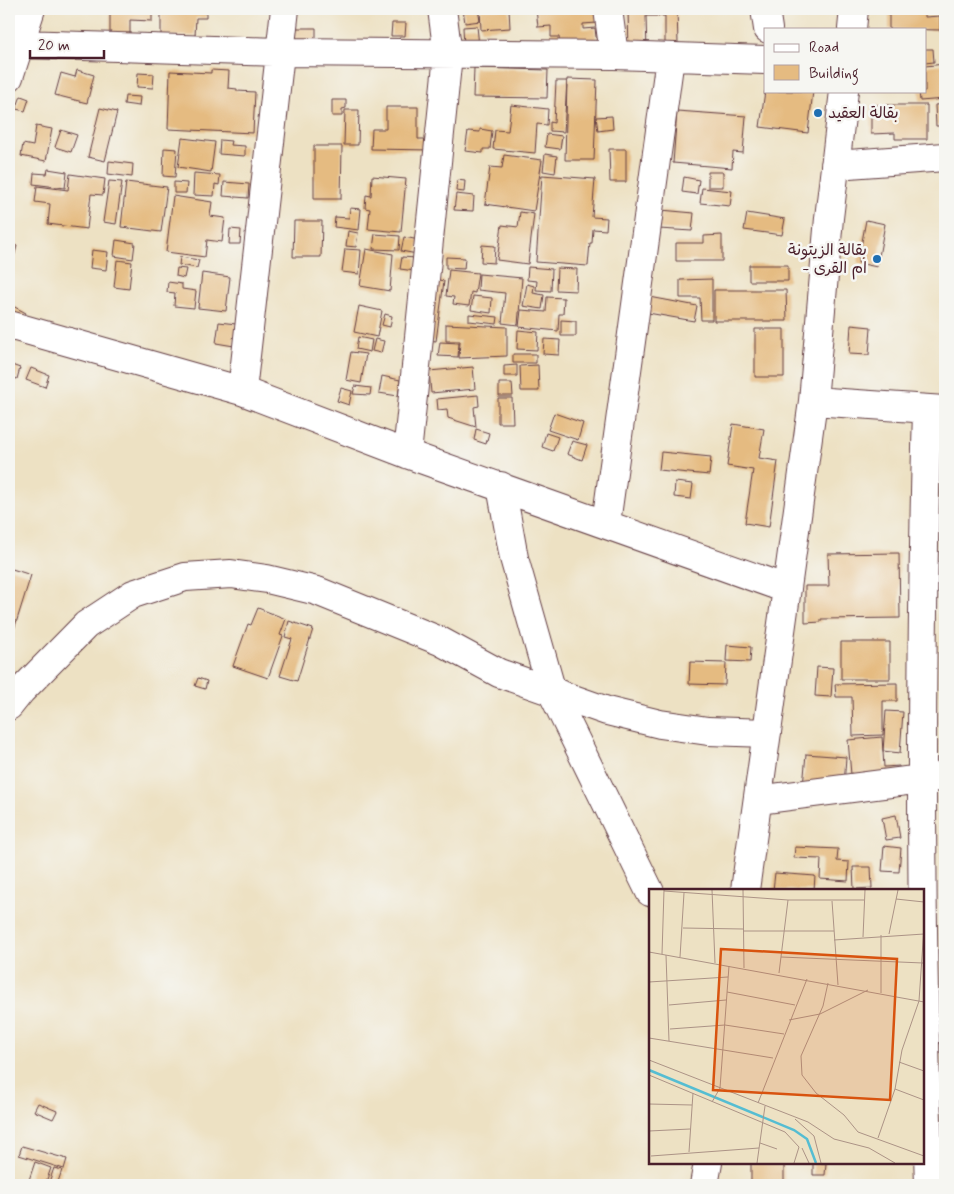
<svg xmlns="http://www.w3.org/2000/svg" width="954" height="1194" font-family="Mynerve,'Playpen Sans Arabic',sans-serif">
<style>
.building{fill:#e5bb81}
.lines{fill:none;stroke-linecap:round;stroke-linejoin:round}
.minor-casing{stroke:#623c42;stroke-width:30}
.minor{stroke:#fff;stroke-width:28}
.poi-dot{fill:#1f6fb2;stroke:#f6f6f2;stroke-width:2}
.labels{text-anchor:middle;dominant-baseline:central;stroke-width:5;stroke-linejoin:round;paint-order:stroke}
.poi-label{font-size:16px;fill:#4a1f2b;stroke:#f6f6f2;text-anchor:start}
.inset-river{fill:none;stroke:#55bdd2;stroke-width:2.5}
.inset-road{fill:none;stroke:#ac9386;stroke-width:1}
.view{fill:#d8530f;fill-opacity:0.15;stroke:#d8530f;stroke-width:2.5}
.inset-edge{fill:none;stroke:#4a1f2b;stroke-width:2.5}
</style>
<rect width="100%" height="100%" fill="#f6f6f2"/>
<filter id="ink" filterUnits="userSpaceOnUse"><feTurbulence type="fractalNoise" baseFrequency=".02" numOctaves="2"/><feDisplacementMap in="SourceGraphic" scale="10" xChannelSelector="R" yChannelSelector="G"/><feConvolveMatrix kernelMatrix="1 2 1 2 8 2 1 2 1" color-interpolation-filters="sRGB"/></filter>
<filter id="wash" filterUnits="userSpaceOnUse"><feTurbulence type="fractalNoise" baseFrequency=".0096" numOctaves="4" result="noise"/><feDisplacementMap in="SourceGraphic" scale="20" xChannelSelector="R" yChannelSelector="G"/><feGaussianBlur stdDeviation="1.12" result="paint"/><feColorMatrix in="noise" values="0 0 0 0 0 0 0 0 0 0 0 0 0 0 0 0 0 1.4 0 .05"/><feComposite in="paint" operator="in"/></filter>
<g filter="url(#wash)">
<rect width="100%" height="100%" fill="#ede1c3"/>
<g id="blocks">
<!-- building -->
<path class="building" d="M110 9H152V21L130 20V37H110Z
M161 9H206V18H196L195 36H161Z
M463 9H478L480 21 465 23Z
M480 9H509L510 28 481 30Z
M536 9H596L597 23 583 24V29L595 28 597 45 560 48 559 37H551V26L538 27Z
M628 9H677L678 44 665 45V16H646L647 52 629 53Z
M889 9H925V17L940 16V30L889 29Z
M392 23H406L405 36H391Z
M477 26 479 46 464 47 463 27Z
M293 28H316V44H293Z
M925 49H933L934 62 925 63Z
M945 64V99L920 101 919 91H925V66Z
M474 68 548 70 547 98 473 97Z
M77 70 94 75 87 103 55 95 61 73 75 77Z
M211 70 229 71 228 88 237 89V91L255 92 253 133 168 129 170 71 211 73Z
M138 73 154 74 153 88 137 87Z
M567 79 597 80 594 160H565Z
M556 81H567L564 132 550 131V122L554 123Z
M765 91H813L808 133 760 127Z
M21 96 29 99 25 111 16 109Z
M125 96 140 97 139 106 124 104Z
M332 100H346V108L342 109V116H332Z
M945 104V126H936L935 105Z
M511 105 548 109 547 125 537 124 535 153 493 149 495 130 508 131Z
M871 105H927V139H895V133L871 134Z
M386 107H418V139H431V150L371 149 372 129H386Z
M100 108 117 112 105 161 88 157Z
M345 110H359L358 145H344Z
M677 111 746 116 743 153 733 152 732 168 673 163Z
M612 116 613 129 598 131 596 117Z
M36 126 52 129 46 161 21 156 23 144 33 146Z
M480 129 492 131 490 149H483V153L465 151 468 131 480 132Z
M61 130 77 135 71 152 55 147Z
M547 134 562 136 560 149 545 147Z
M182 138 215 142 211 172 178 167Z
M220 140 231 141 230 145 245 146V156L219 154Z
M314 146H342L341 199H314Z
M164 148 177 149 175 177 163 176Z
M609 149H626V182H610Z
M545 154 557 156 555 173 543 171Z
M504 155 542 160 534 211 485 204 490 167 502 168Z
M109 161 133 164 132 177 108 174Z
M48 169 67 172 65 188 33 184 34 173 47 174Z
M708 172H723V187H708Z
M194 173 220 175 219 185 215 184 214 196 193 195Z
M70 174 105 179 103 195 91 194 87 229 48 224 50 204 35 202 37 186 68 190Z
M542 175 595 179 592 217 607 218 606 230 593 229 592 243H590L588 266 536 262Z
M372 176 406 179 401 232 368 229 370 209 365 208 366 195 371 196Z
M684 177 699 180 697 194 682 192Z
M457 180 465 181 464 192 456 191Z
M109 181 122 182 116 224 103 222Z
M126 182 167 187 161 232 121 227Z
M174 182 187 183 186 193H174Z
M224 182 249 184 248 198 223 196Z
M702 188 732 191 730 206 700 203Z
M456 194 474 196 473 211 454 210Z
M173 196 212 202 210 216 225 218 222 242 207 240 205 257 166 252Z
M350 208 361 209 359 230 334 227 335 217 349 218Z
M661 210 694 213 692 231 659 229Z
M520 212 534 214 528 264 497 260 502 225 518 227Z
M747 213 785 219 782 235 744 230Z
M866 220 885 224 877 267 858 263Z
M294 221H322L321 257H293Z
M230 229 241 230 240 244H229Z
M348 231 358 233 356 247 346 246Z
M375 234 400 236 399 250 373 249Z
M722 235V261H676V243H704V236Z
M404 237 419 240 417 254 401 251Z
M116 240 135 243 133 259 114 256Z
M9 243 17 246 13 261 9 260Z
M482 245 495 246 494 263 481 262Z
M345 249 361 250 359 274 342 272Z
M366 249 393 254 390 291 360 286Z
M92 250 108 252 106 270 90 268Z
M180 257 199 260 197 268 179 265Z
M402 257 416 258 415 271 400 269Z
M446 257 465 258 464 269 446 268Z
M117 260 132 262 129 289 114 287Z
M749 265H788V281H749Z
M528 267 552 269 551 291 536 290 537 281 527 280Z
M177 268 186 269 184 278 176 276Z
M557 268 577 269 576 291 556 290Z
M449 270 478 273 475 293 471 292 469 306 453 304 454 297 446 296Z
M202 273 230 277 226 311 198 308Z
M479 274 522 278 518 325 502 323 505 293 478 290Z
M428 278 444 281 436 341 421 339Z
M712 279V320H701L700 298H680V280Z
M168 282 182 284V289L196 291 194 308 174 306 175 293 167 292Z
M527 284 534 286 533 293 544 295 542 309 523 306Z
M714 290H786L787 321H714Z
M473 296 492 298 491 313 471 310Z
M547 297 564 298 563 314H559L558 331 519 327 521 310 546 312Z
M650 297 697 306 694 321 648 313Z
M9 304 26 313 20 325 9 320Z
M359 306 382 311 377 337 354 332Z
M385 314 392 316 390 327 382 325Z
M469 314 498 317 497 324 469 321Z
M561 320 576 321V336H561Z
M219 322 236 324 234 346 216 343Z
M446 324 507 327V356L459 358 460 341H446Z
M851 325 871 327 869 355 849 354Z
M755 329H784V377H755Z
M518 330 538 332 537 350 517 349Z
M358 337 372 340 370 352 356 349Z
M375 339 384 341 381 353 372 351Z
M544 339 560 340 559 355 543 354Z
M440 342 459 343 458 357 438 356Z
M351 352 366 354 361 383 346 380Z
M513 354H536V363H513Z
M9 364 20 368 17 379 9 376Z
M517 365V376H504V366Z
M538 365 539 391H521L520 366Z
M473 367 475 389 431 393 429 371Z
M31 368 49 375 45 387 26 380Z
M382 376 400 380 398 396 379 393Z
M499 383H512L513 396H499Z
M355 386 371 388 370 395 353 394Z
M341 388 352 391 349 405 337 401Z
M478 395 479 406 474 407 476 427 448 418 447 409 438 410 437 399Z
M498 398H512L513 423H498Z
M554 413 583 423 578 440 548 430Z
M733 424 764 429 759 458 778 461 769 527 745 523 753 470 727 466Z
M476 429 489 433 486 444 474 440Z
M546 433 558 437 553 451 542 447Z
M572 441 587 445 582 460 567 454Z
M661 452 711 457 709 475 659 470Z
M675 482 693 484 691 499 674 497Z
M899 553 900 618 821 619V622L805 623V586H829L828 554Z
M9 568 31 575 12 636 9 634Z
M258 608 286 619 280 635 283 636 268 678 233 666 248 624 251 625Z
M289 621 313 629 297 681 280 676 292 639 285 637Z
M841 642H890V679H841Z
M727 645 751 647 750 662 726 661Z
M690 662 726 663 725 685 689 684Z
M817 667 833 668 831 697 815 696Z
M198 678 207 681 205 689 195 686Z
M897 683V701H883V735L853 736 852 697H836L835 684Z
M886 711 903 712 900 753 883 751Z
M882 737 884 767 899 766 901 781 852 786 848 740Z
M806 754 846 757 843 800 802 797Z
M896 815 900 838 886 840 882 818Z
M884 846 901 848 899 872 882 871Z
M795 847 838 849 837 861 849 862 848 881 820 879 821 859 794 858Z
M853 867H871L872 888 854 889Z
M775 873 815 876 814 890H773Z
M38 1103 57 1111 53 1119 34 1111Z
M945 1128V1155L935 1156 933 1129Z
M22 1146 67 1159 64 1169 19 1155Z
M35 1162 51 1168 45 1185 29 1180Z
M751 1163H784V1185H751Z
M813 1163H826L825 1175H813Z
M54 1168 62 1170 57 1185H48Z"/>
</g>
</g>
<g filter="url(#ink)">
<use href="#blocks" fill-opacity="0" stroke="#623c42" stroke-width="1"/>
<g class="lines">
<!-- minor casing -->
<g class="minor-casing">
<path id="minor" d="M608 9 614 55
M765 9 768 29
M852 29 854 9
M9 38 20 44 281 52 614 55 765 60
M9 77 31 9
M835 165 945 157
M9 325 242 391 407 454 787 589
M242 391 285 9
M813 401 944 410
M927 409C920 667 920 927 929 1185
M407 454 448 55 442 9
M501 486 514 558 552 692 650 892
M606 523 670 58
M9 706 21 691 86 625 133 594 185 577 231 574 267 579 317 591 440 641 499 673 607 711 660 724 708 731 767 733
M758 800 945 776
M745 890 813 401 829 218 844 91
M704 1185 708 1163"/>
</g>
<!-- minor -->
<use href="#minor" class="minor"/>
</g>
</g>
<!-- markers -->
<g class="poi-dot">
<circle cx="818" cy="113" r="5"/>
<circle cx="877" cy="259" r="5"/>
</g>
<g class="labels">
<!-- poi labels -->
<g class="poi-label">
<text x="828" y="113">بقالة العقيد</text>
<text x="867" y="250" text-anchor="end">بقالة الزيتونة<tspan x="867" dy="18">- ام القرى</tspan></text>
</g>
</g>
<!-- overview -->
<g transform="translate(649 889)">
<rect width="275" height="275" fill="#ede1c3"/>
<path class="inset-river" d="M0 181 145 241 158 250 167 274"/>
<path class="inset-road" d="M63 1 66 74M94 1 95 79M15 2 139 11H215M247 10 275 13M183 12 189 96M34 39 94 40M94 42H185M240 45 249 1M214 48 216 1M185 51 275 45M0 63 275 113M13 65 15 1M17 66 20 152M31 68 35 4M132 68 274 74M130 84 139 11M0 93 79 88M179 94 174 117 152 167 153 186 167 204 195 226 209 243 275 267M78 103 146 116M232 104V46M20 116 77 111M140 131 171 125 219 101M21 140 76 136 135 145M0 149 124 169M0 171 159 233 185 250 220 259 246 274M250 173 275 182M0 186 136 243 150 258 145 274M246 200 275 211M63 213 71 199 80 77M109 214 158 90M0 215 43 216M146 230 165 247 172 274M0 242 41 240M229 249 246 200 253 161 270 112 275 38M111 254 128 260M153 259 160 274M40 263 44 204M2 267 110 259M108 274 116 217"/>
<path class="view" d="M72 60 248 70 241 211 64 201Z"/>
<rect width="275" height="275" class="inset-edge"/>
</g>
<!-- margin -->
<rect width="954" height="1194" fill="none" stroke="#f6f6f2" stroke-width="30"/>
<!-- legend -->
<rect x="764" y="28" width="162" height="65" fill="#f6f6f2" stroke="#b1a0a2"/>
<rect x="774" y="44" width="25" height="8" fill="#ffffff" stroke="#b1a0a2"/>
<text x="809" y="52" font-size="15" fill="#4a1f2b">Road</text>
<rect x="774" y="65" width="25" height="15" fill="#e5bb81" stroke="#b1a0a2"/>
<text x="809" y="78" font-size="15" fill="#4a1f2b">Building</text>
<!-- scale -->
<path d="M30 50v8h74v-8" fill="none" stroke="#4a1f2b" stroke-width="2.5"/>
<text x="38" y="50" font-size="15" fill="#4a1f2b" stroke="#f6f6f2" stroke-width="4" paint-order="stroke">20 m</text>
</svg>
